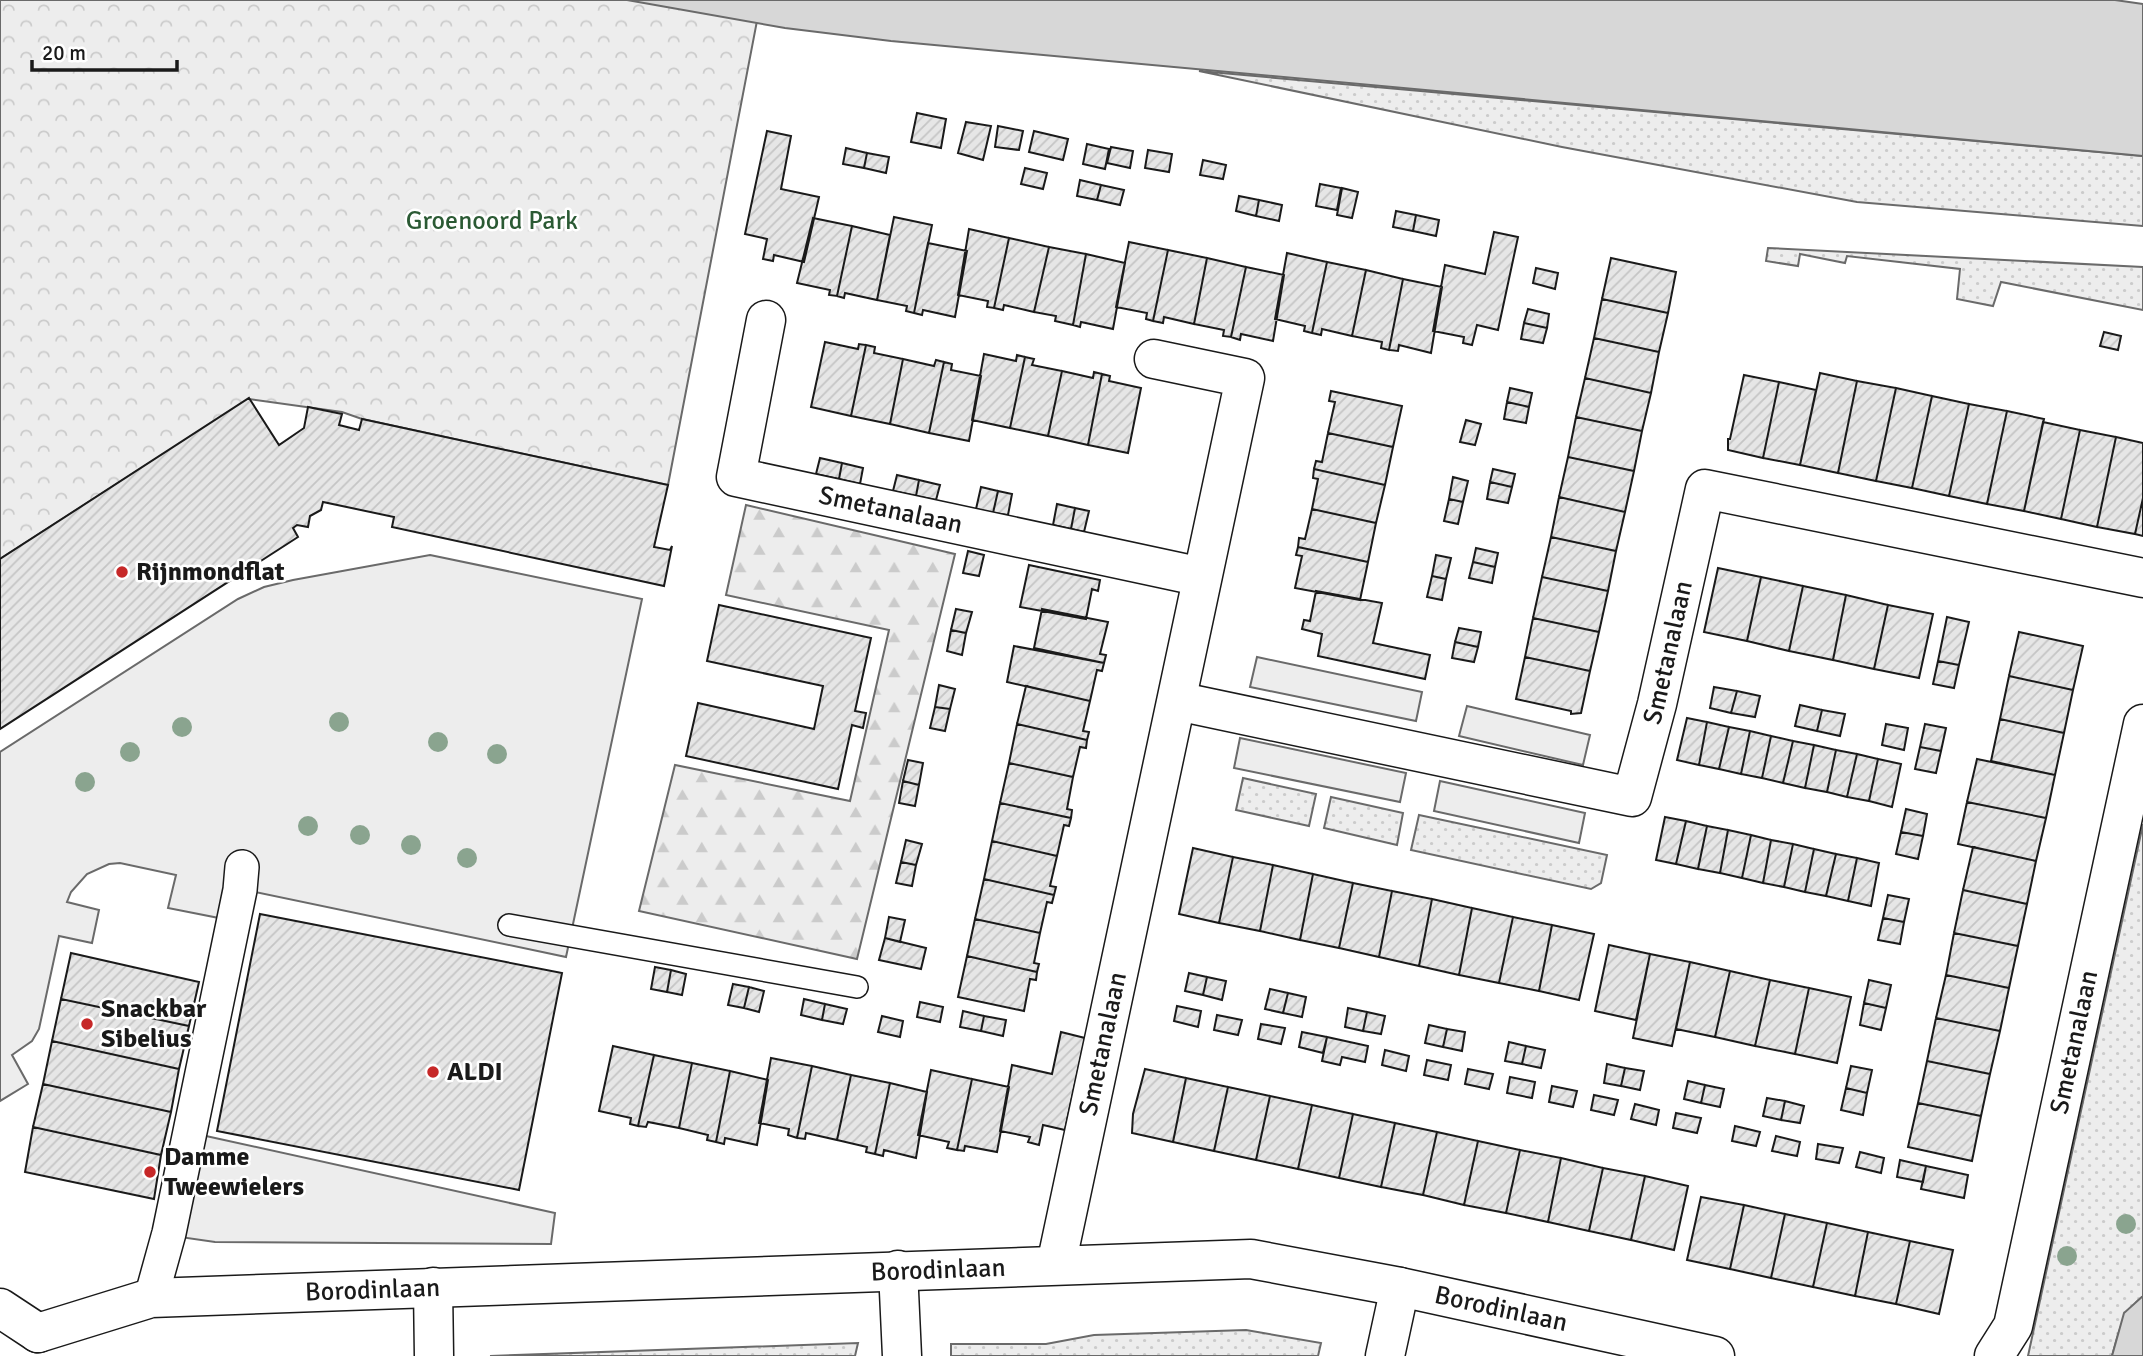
<svg xmlns="http://www.w3.org/2000/svg" width="2143" height="1356" font-family="Signika,sans-serif">
<style>
.grass{fill:url(#grass-dots);stroke:#6a6a6a;stroke-width:2}
.forest{fill:url(#forest-firs);stroke:#6a6a6a;stroke-width:2}
.park{fill:url(#park-crowns);stroke:#6a6a6a;stroke-width:2}
.built{fill:#ededed;stroke:#6a6a6a;stroke-width:2}
.water{fill:#d7d7d7;stroke:#6a6a6a;stroke-width:2}
.building{fill:url(#building-hatch);stroke:#1a1a1a;stroke-width:2}
.lines{fill:none;stroke-linecap:round;stroke-linejoin:round}
.service-casing{stroke:#1a1a1a;stroke-width:24}
.pedestrian-casing{stroke:#1a1a1a;stroke-width:36}
.minor-casing{stroke:#1a1a1a;stroke-width:41}
.service{stroke:#fff;stroke-width:21}
.pedestrian{stroke:#fff;stroke-width:33}
.minor{stroke:#fff;stroke-width:38}
.tree{fill:#8aa48f}
.poi-dot{fill:#c62828;stroke:#fff;stroke-width:2.5}
.labels{text-anchor:middle;dominant-baseline:central;stroke-width:5;stroke-linejoin:round;paint-order:stroke}
.park-label{font-size:26px;fill:#2b5a34;stroke:#fff}
.street-label{font-size:26px;fill:#1a1a1a;stroke:#fff}
.poi-label{font-size:26px;font-weight:bold;fill:#1a1a1a;stroke:#fff;text-anchor:start}
</style>
<defs>
<pattern id="grass-dots" width="8" height="8" patternUnits="userSpaceOnUse" patternTransform="scale(1.75)"><rect width="8" height="8" fill="#ededed"/><path d="M2 2h.1M6 6h.1" fill="none" stroke="#cbcbcb" stroke-width="1.8" stroke-linecap="round"/></pattern>
<pattern id="forest-firs" width="22" height="20" patternUnits="userSpaceOnUse" patternTransform="scale(1.75)"><rect width="22" height="20" fill="#ededed"/><path d="M5 1l3.5 6h-7zM16 11l3.5 6h-7z" fill="#cbcbcb"/></pattern>
<pattern id="park-crowns" width="20" height="18" patternUnits="userSpaceOnUse" patternTransform="scale(1.75)"><rect width="20" height="18" fill="#ededed"/><path d="M2 6a3 3 0 1 1 6 0M12 15a3 3 0 1 1 6 0" fill="none" stroke="#cbcbcb"/></pattern>
<pattern id="building-hatch" width="6" height="6" patternUnits="userSpaceOnUse" patternTransform="scale(1.75)"><rect width="6" height="6" fill="#e6e6e6"/><path d="M-1 1l2-2M0 6l6-6M5 7l2-2" fill="none" stroke="#c5c5c5"/></pattern>
</defs>
<rect width="100%" height="100%" fill="#fff"/>
<!-- grass -->
<path class="grass" d="M1199 71 2143 156V226L1857 202 1562 147Z
M1768 248 2143 267V310L2001 282 1993 306 1957 299 1960 269 1847 256 1845 263 1800 254 1798 266 1766 261Z
M1243 778 1316 794 1309 826 1236 810Z
M1331 797 1403 813 1397 845 1324 828Z
M1419 815 1607 855 1601 883 1591 889 1411 850Z
M2143 824V1296C2122 1313 2119 1331 2112 1356H2028Z
M1246 1330 1321 1343 1318 1356H951V1344H1046L1094 1335Z
M858 1343 855 1356H490Z"/>
<!-- forest -->
<path class="forest" d="M746 505 955 554 857 959 639 911 675 765 850 801 889 630 726 595Z"/>
<!-- park -->
<path class="park" d="M0 0H761L668 485 362 419 342 412 249 399 0 559Z"/>
<!-- built -->
<path class="built" d="M430 555 642 599 566 957 227 886 219 918 168 908 176 875 120 863 109 864 87 874 71 892 67 902 99 910 92 943 59 936 39 1029 32 1041 12 1055 28 1084 0 1101V752L238 599 264 587 293 580Z
M1257 657 1422 692 1416 721 1250 687Z
M1467 706 1590 735 1583 765 1459 736Z
M1240 738 1406 773 1400 802 1234 768Z
M1440 781 1585 813 1579 843 1434 811Z
M206 1136 555 1213 551 1244 215 1242 180 1237Z"/>
<!-- water -->
<path class="water" d="M627 0H2115L2143 4V156L891 41 785 28Z
M2143 1296V1356H2112L2124 1313Z"/>
<!-- building -->
<path class="building" d="M917 113 946 119 941 148 911 142Z
M966 122 991 126 983 160 958 153Z
M998 126 1023 131 1019 150 995 147Z
M767 131 791 136 781 189 819 197 804 262 774 255 773 261 763 259 767 239 745 234Z
M1034 131 1068 139 1063 160 1029 152Z
M1087 144 1109 149 1105 169 1083 164Z
M1111 147 1133 151 1130 168 1107 163Z
M846 148 867 153 864 168 843 164Z
M1148 150 1172 154 1169 172 1145 168Z
M867 153 889 157 886 173 864 168Z
M1203 160 1226 165 1223 179 1200 175Z
M1025 168 1047 173 1043 189 1021 184Z
M1080 180 1101 185 1097 200 1077 196Z
M1320 184 1341 188 1337 210 1316 206Z
M1101 185 1124 190 1120 205 1097 200Z
M1342 188 1358 192 1352 218 1337 215Z
M1239 196 1259 200 1256 216 1236 211Z
M1259 200 1282 205 1279 221 1256 216Z
M1396 211 1416 215 1413 231 1393 227Z
M1416 215 1439 220 1436 236 1413 231Z
M894 217 932 225 914 313 906 311 907 306 877 300Z
M813 218 852 226 837 296 829 295 830 290 797 283Z
M852 226 890 235 877 300 845 293 844 298 837 296Z
M969 229 1009 238 994 308 987 307 988 301 958 295Z
M1494 232 1518 237 1498 330 1477 325 1472 345 1463 343 1464 337 1433 331 1445 265 1485 274Z
M1009 238 1049 247 1034 312 1004 305 1003 310 994 308Z
M1129 242 1168 250 1153 321 1146 319 1147 313 1116 307Z
M928 243 967 251 955 317 923 310 922 315 914 313Z
M1049 247 1086 254 1073 325 1055 321 1056 316 1034 312Z
M1168 250 1207 258 1194 324 1164 317 1163 323 1153 321Z
M1287 253 1327 262 1312 333 1304 331 1305 326 1275 319Z
M1086 254 1125 263 1113 329 1081 322 1080 327 1073 325Z
M1207 258 1246 267 1231 337 1223 336 1224 330 1194 324Z
M1611 258 1676 272 1668 313 1602 299Z
M1327 262 1366 270 1352 336 1322 329 1321 335 1312 333Z
M1246 267 1284 275 1273 341 1241 334 1240 340 1231 337Z
M1536 268 1558 273 1555 289 1533 283Z
M1366 270 1403 279 1389 350 1381 348 1382 342 1352 336Z
M1403 279 1442 287 1431 353 1399 345 1398 351 1389 350Z
M1602 299 1668 313 1659 352 1594 338Z
M1528 309 1549 314 1547 328 1524 323Z
M1524 323 1547 328 1543 343 1521 339Z
M2104 332 2121 336 2118 350 2100 346Z
M1594 338 1659 352 1651 393 1585 378Z
M825 342 858 349 859 344 866 345 851 416 811 407Z
M866 345 875 347 874 353 903 359 890 424 851 416Z
M984 354 1016 361 1017 355 1025 357 1010 428 972 420Z
M1025 357 1034 359 1032 365 1062 371 1048 436 1010 428Z
M903 359 934 366 936 360 944 362 929 433 890 424Z
M944 362 952 364 951 370 981 376 969 441 929 433Z
M1062 371 1093 378 1094 372 1102 374 1088 445 1048 436Z
M1820 373 1857 381 1838 473 1800 465Z
M1102 374 1110 376 1109 381 1141 388 1128 453 1088 445Z
M1744 375 1779 382 1763 458 1728 450V439H1730Z
M1585 378 1651 393 1642 431 1576 417Z
M1857 381 1896 388 1876 481 1838 473Z
M1779 382 1816 390 1800 465 1763 458Z
M1510 388 1532 393 1529 407 1507 402Z
M1896 388 1932 396 1912 488 1876 481Z
M1331 391 1402 406 1393 447 1328 433 1335 402 1329 401Z
M1932 396 1969 404 1949 496 1912 488Z
M249 398 279 445 304 428 308 407 342 414 339 425 359 430 362 419 668 485 654 547 670 550 672 546 664 586 392 527 394 517 323 502 321 510 310 516 308 527 297 525 293 528 298 537 0 729V559Z
M1507 402 1529 407 1526 423 1504 419Z
M1969 404 2007 411 1987 504 1949 496Z
M2007 411 2044 419 2024 511 1987 504Z
M1576 417 1642 431 1634 471 1568 457Z
M1466 420 1481 424 1475 445 1460 442Z
M2043 422 2080 430 2061 519 2024 511Z
M2080 430 2116 437 2097 527 2061 519Z
M1328 433 1393 447 1385 485 1314 469 1316 461 1322 462Z
M2116 437 2143 443V498L2135 534 2097 527Z
M1568 457 1634 471 1625 512 1559 497Z
M820 458 842 463 839 479 816 474Z
M842 463 863 468 860 484 839 479Z
M1314 469 1385 485 1376 523 1312 509 1318 479 1313 478Z
M1493 469 1515 474 1512 487 1490 482Z
M897 475 919 480 916 496 893 491Z
M1453 477 1468 481 1463 502 1449 499Z
M919 480 940 485 936 500 916 496Z
M1490 482 1512 487 1508 503 1487 499Z
M981 487 998 491 993 513 976 509Z
M998 491 1012 494 1008 515 993 513Z
M1559 497 1625 512 1616 551 1551 537Z
M2143 498V536L2135 534Z
M1449 499 1463 502 1458 524 1444 521Z
M1057 504 1075 508 1071 529 1053 525Z
M1075 508 1089 511 1084 532 1071 529Z
M1312 509 1376 523 1368 562 1298 547 1299 538 1305 539Z
M1551 537 1616 551 1608 591 1542 577Z
M1298 547 1368 562 1360 600 1295 588 1302 556 1296 555Z
M1476 548 1498 553 1495 567 1473 562Z
M968 551 984 555 979 576 963 573Z
M1436 555 1451 558 1446 579 1432 576Z
M1473 562 1495 567 1492 583 1469 578Z
M1029 565 1100 580 1098 591 1092 589 1086 619 1020 607Z
M1718 568 1761 577 1747 641 1704 632Z
M1432 576 1446 579 1442 600 1427 597Z
M1542 577 1608 591 1599 632 1533 618Z
M1761 577 1803 586 1789 651 1747 641Z
M1803 586 1846 595 1833 660 1789 651Z
M1316 591 1382 603 1373 643 1430 655 1425 679 1318 656 1322 634 1302 629 1304 620 1310 621Z
M1846 595 1888 605 1874 669 1833 660Z
M719 605 871 638 855 711 866 713 863 728 852 725 838 789 686 756 698 703 814 729 823 686 707 661Z
M1888 605 1933 614 1919 678 1874 669Z
M956 609 972 612 966 633 951 630Z
M1042 609 1108 622 1100 654 1106 655 1104 663 1034 648Z
M1947 617 1969 622 1959 665 1938 661Z
M1533 618 1599 632 1590 671 1525 657Z
M1459 628 1481 632 1478 647 1455 642Z
M951 630 966 633 962 655 947 651Z
M2019 632 2083 646 2073 690 2009 676Z
M1455 642 1478 647 1474 662 1452 658Z
M1014 646 1104 663 1102 671 1097 670 1090 701 1007 682Z
M1525 657 1590 671 1581 713 1571 714V711L1516 699Z
M1938 661 1959 665 1954 688 1933 684Z
M2009 676 2073 690 2064 733 2000 719Z
M939 685 955 689 950 709 935 707Z
M1026 686 1090 701 1083 731 1089 732 1087 740 1017 724Z
M1714 687 1737 691 1731 713 1710 708Z
M1737 691 1760 696 1755 717 1731 713Z
M1800 705 1822 710 1817 731 1795 726Z
M935 707 950 709 945 731 930 728Z
M1822 710 1845 714 1840 736 1817 731Z
M1687 718 1707 722 1699 765 1677 760Z
M2000 719 2064 733 2055 775 1991 761Z
M1707 722 1729 727 1719 769 1699 765Z
M1017 724 1087 740 1086 748 1080 747 1073 777 1009 763Z
M1886 724 1908 728 1904 750 1882 745Z
M1925 724 1946 728 1941 751 1920 747Z
M1729 727 1750 731 1741 774 1719 769Z
M1750 731 1771 736 1762 778 1741 774Z
M1771 736 1793 741 1783 783 1762 778Z
M1793 741 1814 745 1805 788 1783 783Z
M1814 745 1836 750 1827 792 1805 788Z
M1920 747 1941 751 1936 773 1915 769Z
M1836 750 1857 754 1847 797 1827 792Z
M1857 754 1878 759 1869 801 1847 797Z
M1878 759 1901 764 1892 807 1869 801Z
M1977 759 2055 775 2046 818 1967 802Z
M908 760 923 763 919 785 903 781Z
M1009 763 1073 777 1067 809 1072 810 1071 818 1000 803Z
M903 781 919 785 915 806 899 803Z
M1967 802 2046 818 2036 861 1958 844Z
M1000 803 1071 818 1069 826 1064 825 1057 856 992 841Z
M1906 809 1927 814 1923 836 1901 832Z
M1665 817 1686 821 1676 864 1656 860Z
M1686 821 1707 826 1698 869 1676 864Z
M1707 826 1728 830 1720 873 1698 869Z
M1728 830 1751 835 1742 878 1720 873Z
M1901 832 1923 836 1918 859 1896 854Z
M1751 835 1771 840 1763 883 1742 878Z
M906 840 922 844 916 865 901 862Z
M1771 840 1793 844 1784 887 1763 883Z
M992 841 1057 856 1050 886 1056 887 1054 895 984 879Z
M1793 844 1814 849 1805 892 1784 887Z
M1973 847 2036 861 2027 904 1963 890Z
M1193 848 1233 857 1219 923 1179 914Z
M1814 849 1836 854 1826 896 1805 892Z
M1836 854 1857 858 1848 901 1826 896Z
M1233 857 1273 865 1260 931 1219 923Z
M1857 858 1879 863 1871 906 1848 901Z
M901 862 916 865 912 886 896 883Z
M1273 865 1313 874 1300 940 1260 931Z
M1313 874 1353 883 1339 948 1300 940Z
M984 879 1054 895 1052 903 1047 902 1040 933 975 919Z
M1353 883 1392 891 1379 957 1339 948Z
M1963 890 2027 904 2018 946 1954 933Z
M1392 891 1432 899 1419 966 1379 957Z
M1888 895 1909 899 1904 922 1883 918Z
M1432 899 1472 908 1459 975 1419 966Z
M1472 908 1513 917 1499 983 1459 975Z
M260 914 562 973 519 1190 217 1131Z
M889 917 905 920 900 942 885 938Z
M1513 917 1552 925 1539 991 1499 983Z
M1883 918 1904 922 1900 944 1878 940Z
M975 919 1040 933 1034 963 1039 964 1037 972 967 956Z
M1552 925 1594 934 1579 1000 1539 991Z
M1954 933 2018 946 2009 988 1946 975Z
M885 938 926 948 921 969 879 960Z
M1609 945 1650 954 1636 1020 1595 1011Z
M71 953 199 982 189 1026 61 999Z
M1650 954 1690 962 1672 1046 1633 1038Z
M967 956 1037 972 1036 980 1030 979 1024 1011 958 997Z
M1690 962 1730 971 1715 1037 1676 1029Z
M655 967 671 970 667 992 651 989Z
M671 970 686 974 682 995 667 992Z
M1730 971 1770 980 1755 1046 1715 1037Z
M1189 973 1207 977 1203 995 1185 991Z
M1946 975 2009 988 2000 1031 1936 1018Z
M1207 977 1226 981 1222 1000 1203 995Z
M1770 980 1809 988 1795 1054 1755 1046Z
M1869 980 1891 985 1886 1008 1864 1003Z
M733 984 749 987 744 1008 728 1005Z
M749 987 764 991 759 1012 744 1008Z
M1809 988 1851 997 1837 1063 1795 1054Z
M1270 989 1288 993 1283 1013 1265 1009Z
M1288 993 1306 997 1302 1017 1283 1013Z
M61 999 189 1026 179 1069 52 1041Z
M804 999 825 1004 822 1020 801 1015Z
M920 1002 943 1007 940 1022 917 1017Z
M1864 1003 1886 1008 1881 1030 1860 1025Z
M825 1004 847 1009 843 1024 822 1020Z
M1177 1006 1201 1011 1198 1027 1174 1021Z
M1348 1008 1367 1012 1363 1031 1345 1027Z
M963 1011 984 1016 981 1031 960 1027Z
M1367 1012 1385 1016 1381 1034 1363 1031Z
M1217 1015 1242 1020 1238 1035 1214 1030Z
M882 1016 903 1021 900 1037 878 1032Z
M984 1016 1006 1020 1003 1036 981 1031Z
M1936 1018 2000 1031 1990 1074 1927 1061Z
M1261 1024 1285 1028 1281 1044 1258 1039Z
M1429 1025 1447 1029 1443 1047 1425 1043Z
M1447 1029 1465 1032 1462 1051 1443 1047Z
M1061 1032 1085 1038 1065 1130 1043 1125 1039 1145 1028 1142 1030 1137 1000 1131 1012 1065 1052 1074Z
M1302 1032 1327 1037 1323 1053 1299 1047Z
M1327 1037 1368 1046 1365 1062 1342 1057 1340 1065 1322 1061Z
M52 1041 179 1069 171 1112 43 1084Z
M1509 1042 1526 1046 1522 1064 1505 1061Z
M613 1046 654 1055 638 1126 630 1124 631 1118 599 1111Z
M1526 1046 1545 1050 1541 1068 1522 1064Z
M1385 1050 1409 1056 1406 1071 1382 1065Z
M654 1055 692 1063 679 1128 648 1122 646 1127 638 1126Z
M771 1058 812 1066 797 1138 788 1135 789 1129 759 1123Z
M1427 1060 1451 1065 1448 1080 1424 1075Z
M1927 1061 1990 1074 1981 1116 1918 1103Z
M692 1063 730 1071 716 1142 707 1140 708 1135 679 1128Z
M1607 1064 1625 1068 1621 1086 1604 1083Z
M812 1066 851 1075 837 1140 806 1133 805 1139 797 1138Z
M1851 1066 1872 1070 1867 1093 1846 1088Z
M1625 1068 1644 1071 1640 1090 1621 1086Z
M1145 1069 1186 1078 1173 1142 1132 1133 1133 1114Z
M1468 1069 1493 1074 1489 1089 1465 1084Z
M931 1070 972 1079 957 1150 947 1148 949 1142 918 1135Z
M730 1071 768 1080 757 1145 725 1138 724 1144 716 1142Z
M851 1075 890 1083 875 1154 866 1152 867 1147 837 1140Z
M1510 1077 1535 1082 1532 1098 1507 1093Z
M1186 1078 1228 1087 1214 1151 1173 1142Z
M972 1079 1009 1087 997 1152 965 1146 964 1151 957 1150Z
M1688 1081 1705 1085 1701 1103 1684 1099Z
M890 1083 927 1092 916 1158 884 1150 883 1156 875 1154Z
M43 1084 171 1112 161 1155 33 1127Z
M1705 1085 1724 1089 1720 1107 1701 1103Z
M1552 1086 1577 1091 1573 1107 1549 1102Z
M1228 1087 1270 1096 1256 1160 1214 1151Z
M1846 1088 1867 1093 1863 1115 1841 1110Z
M1594 1095 1618 1100 1614 1115 1591 1110Z
M1270 1096 1312 1105 1298 1169 1256 1160Z
M1767 1098 1785 1101 1781 1120 1763 1116Z
M1785 1101 1804 1106 1800 1123 1781 1120Z
M1918 1103 1981 1116 1972 1161 1908 1147Z
M1635 1104 1659 1110 1656 1125 1631 1119Z
M1312 1105 1353 1114 1339 1178 1298 1169Z
M1676 1113 1701 1118 1697 1133 1673 1128Z
M1353 1114 1395 1123 1381 1187 1339 1178Z
M1395 1123 1437 1132 1423 1195 1381 1187Z
M1735 1126 1760 1132 1756 1146 1732 1141Z
M33 1127 161 1155 154 1199 25 1172Z
M1437 1132 1478 1141 1464 1205 1423 1195Z
M1776 1136 1800 1142 1797 1156 1772 1151Z
M1478 1141 1520 1150 1506 1213 1464 1205Z
M1818 1144 1843 1148 1839 1163 1816 1159Z
M1520 1150 1561 1158 1548 1222 1506 1213Z
M1860 1152 1884 1158 1881 1173 1856 1167Z
M1561 1158 1603 1168 1589 1231 1548 1222Z
M1900 1160 1926 1166 1923 1182 1897 1177Z
M1926 1166 1968 1175 1964 1198 1921 1189Z
M1603 1168 1645 1176 1631 1240 1589 1231Z
M1645 1176 1688 1186 1674 1250 1631 1240Z
M1701 1197 1744 1205 1730 1269 1687 1260Z
M1744 1205 1785 1214 1771 1278 1730 1269Z
M1785 1214 1827 1223 1813 1287 1771 1278Z
M1827 1223 1868 1232 1855 1296 1813 1287Z
M1868 1232 1910 1241 1896 1304 1855 1296Z
M1910 1241 1953 1250 1939 1314 1896 1304Z"/>
<g class="lines">
<!-- service casing -->
<g class="service-casing">
<path id="service" d="M509 925 857 987"/>
</g>
<!-- pedestrian casing -->
<g class="pedestrian-casing">
<path id="pedestrian" d="M151 1298 169 1233 240 890 242 867"/>
</g>
<!-- minor casing -->
<g class="minor-casing">
<g id="minor">
<path id="s1" d="M766 320 736 477 1202 577"/>
<path id="s2" d="M1177 701 1632 797 1657 704 1705 489 2143 578"/>
<path id="s3" d="M1056 1265 1245 378 1154 359"/>
<path d="M898 1270 902 1356"/>
<path d="M433 1287 434 1356"/>
<path d="M0 1308 38 1333"/>
<path id="s4" d="M38 1333 151 1298 1251 1259 1400 1287 1715 1356"/>
<path d="M1385 1356 1400 1287"/>
<path id="s5" d="M1994 1356 2013 1326 2143 724"/>
</g>
</g>
<!-- service -->
<use href="#service" class="service"/>
<!-- pedestrian -->
<use href="#pedestrian" class="pedestrian"/>
<!-- minor -->
<use href="#minor" class="minor"/>
</g>
<!-- trees -->
<g class="tree">
<circle cx="339" cy="722" r="10"/>
<circle cx="182" cy="727" r="10"/>
<circle cx="438" cy="742" r="10"/>
<circle cx="130" cy="752" r="10"/>
<circle cx="497" cy="754" r="10"/>
<circle cx="85" cy="782" r="10"/>
<circle cx="308" cy="826" r="10"/>
<circle cx="360" cy="835" r="10"/>
<circle cx="411" cy="845" r="10"/>
<circle cx="467" cy="858" r="10"/>
<circle cx="2126" cy="1224" r="10"/>
<circle cx="2067" cy="1256" r="10"/>
</g>
<!-- markers -->
<g class="poi-dot">
<circle cx="122" cy="572" r="7"/>
<circle cx="87" cy="1024" r="7"/>
<circle cx="433" cy="1072" r="7"/>
<circle cx="150" cy="1172" r="7"/>
</g>
<g class="labels">
<!-- park labels -->
<g class="park-label">
<text x="492" y="221">Groenoord Park</text>
</g>
<!-- street labels -->
<g class="street-label">
<text stroke="none"><textPath href="#s1" startOffset="318">Smetanalaan</textPath></text>
<text stroke="none"><textPath href="#s2" startOffset="614">Smetanalaan</textPath></text>
<text stroke="none"><textPath href="#s5" startOffset="326">Smetanalaan</textPath></text>
<text stroke="none"><textPath href="#s3" startOffset="226">Smetanalaan</textPath></text>
<text stroke="none"><textPath href="#s4" startOffset="906">Borodinlaan</textPath></text>
<text stroke="none"><textPath href="#s4" startOffset="340">Borodinlaan</textPath></text>
<text stroke="none"><textPath href="#s4" startOffset="1474">Borodinlaan</textPath></text>
</g>
<!-- poi labels -->
<g class="poi-label">
<text x="136" y="572">Rijnmondflat</text>
<text x="101" y="1009">Snackbar<tspan x="101" dy="30">Sibelius</tspan></text>
<text x="447" y="1072">ALDI</text>
<text x="164" y="1157">Damme<tspan x="164" dy="30">Tweewielers</tspan></text>
</g>
</g>
<!-- scale -->
<path d="M32 60v10h145v-10" fill="none" stroke="#1a1a1a" stroke-width="3.5"/>
<text x="42" y="60" font-size="21" fill="#1a1a1a" stroke="#ffffff" stroke-width="5" paint-order="stroke">20 m</text>
</svg>
